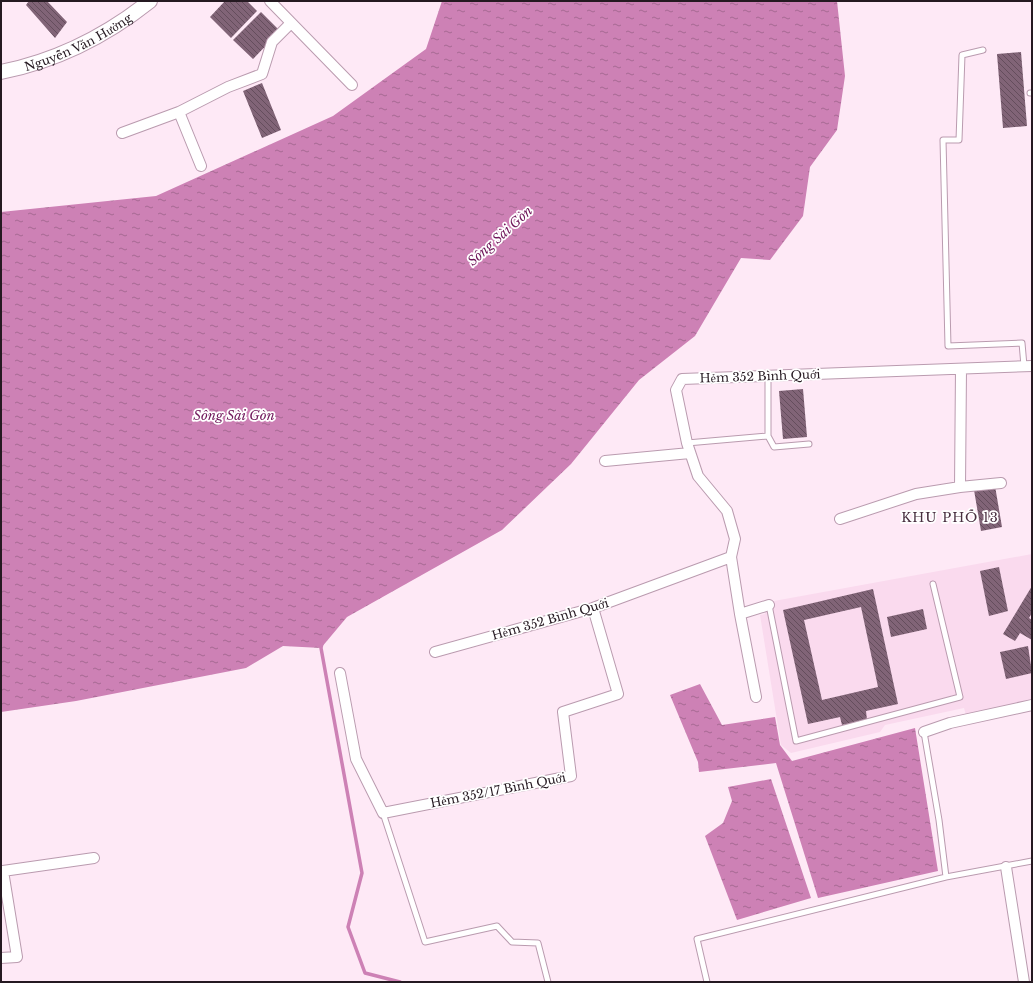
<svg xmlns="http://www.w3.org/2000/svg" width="1033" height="983" font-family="'Libre Baskerville',serif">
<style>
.built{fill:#fadaee}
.water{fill:url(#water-ripples)}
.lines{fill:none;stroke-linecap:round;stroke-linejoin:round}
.stream{stroke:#cd81b5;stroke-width:3.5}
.building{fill:url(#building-back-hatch);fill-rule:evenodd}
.service-casing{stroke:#ba9baf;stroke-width:7}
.minor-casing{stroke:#ba9baf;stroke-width:12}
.secondary-casing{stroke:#ba9baf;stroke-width:16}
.service{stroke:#fff;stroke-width:5}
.minor{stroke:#fff;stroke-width:10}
.secondary{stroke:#fff;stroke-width:14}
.labels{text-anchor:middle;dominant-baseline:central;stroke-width:3.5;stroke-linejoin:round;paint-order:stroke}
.street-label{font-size:12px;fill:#251921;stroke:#fff}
.water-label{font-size:13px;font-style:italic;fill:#6f165a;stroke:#fff}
.neighbourhood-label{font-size:13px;letter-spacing:1px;fill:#492f40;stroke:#fff}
</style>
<defs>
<pattern id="water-ripples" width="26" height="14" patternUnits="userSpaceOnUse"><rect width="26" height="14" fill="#cd81b5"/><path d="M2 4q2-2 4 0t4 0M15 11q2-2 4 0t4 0" fill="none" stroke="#a66993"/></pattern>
<pattern id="building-back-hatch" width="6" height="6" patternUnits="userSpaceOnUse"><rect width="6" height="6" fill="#816477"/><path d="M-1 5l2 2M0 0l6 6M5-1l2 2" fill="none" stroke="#644d5c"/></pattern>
</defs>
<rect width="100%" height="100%" fill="#fee9f6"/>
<!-- built -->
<path class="built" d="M1032 554V704L967 719 964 708 885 725 880 732 791 753 781 745 760 615 765 614 763 603Z"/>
<!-- water -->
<path class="water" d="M442 1H837L845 76 837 130 810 167 803 216 770 260 741 258 695 336 639 380 571 464 502 530 347 617 321 648 283 646 246 668 76 701 1 712V212L156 196 333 116 426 49Z
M700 684 722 725 775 717 780 745 792 761 915 728 938 871 818 898 776 763 699 772 698 762 670 695Z
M771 779 811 898 737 920 705 836 723 823 732 801 728 787Z"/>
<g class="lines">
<!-- stream -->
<path class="stream" d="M322 643 321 648 362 873 348 927 365 973 400 982"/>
</g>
<!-- building -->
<path class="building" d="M29 1H47L67 22 55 38 26 5Z
M225 1H247L257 11 231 38 210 17Z
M261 12 280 31 253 59 233 40Z
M1021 52 1027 126 1003 128 997 54Z
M262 83 281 130 262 138 243 91Z
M803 389 807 437 783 439 779 391Z
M995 486 1002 527 981 531 974 490Z
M999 567 1008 611 989 616 980 571Z
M1032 586V613L1029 618 1032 620V640L1020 633 1015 641 1003 634Z
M873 589 898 704 866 711 867 720 842 725 840 717 808 724 783 610ZM861 607 878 687 822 700 804 620Z
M923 609 927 629 891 637 887 617Z
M1028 646 1032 673 1006 679 1000 652Z"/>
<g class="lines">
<!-- service casing -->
<g class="service-casing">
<path id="service" d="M983 50 962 55 959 140H943L948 346 1022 343 1024 366
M1030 93H1032
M768 436 774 447 809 444
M687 443 768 436V376
M769 605 796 741 960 697 933 584
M383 813 425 942 497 926 512 942 538 943 548 982
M946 877 1032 861
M707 982 697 939 946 877 939 820 924 732"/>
</g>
<!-- minor casing -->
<g class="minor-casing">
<path id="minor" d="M270 1 352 85
M179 112 201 166
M122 133 179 112 228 87 262 74 272 42 291 23
M961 369 960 487 1001 483
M605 461 690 453
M840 519 916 494 960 487
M731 557 740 614 756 697
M740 614 769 605
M435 652 593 608 731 557 735 539 727 511 698 476 687 443 676 390 682 379 1032 366
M340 673 356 759 383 813 571 776 563 712 618 694 593 608
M924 732 950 723 1032 705
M1006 867 1024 982
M1 958 17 957 3 871 94 858"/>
</g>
<!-- secondary casing -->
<g class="secondary-casing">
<g id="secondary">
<path id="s1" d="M1 72C56 61 106 36 150 1"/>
</g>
</g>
<!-- service -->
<use href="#service" class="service"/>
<!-- minor -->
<use href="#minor" class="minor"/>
<!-- secondary -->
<use href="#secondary" class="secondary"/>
</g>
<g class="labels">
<!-- street labels -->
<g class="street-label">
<text stroke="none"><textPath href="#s1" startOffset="83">Nguyễn Văn Hưởng</textPath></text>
<text transform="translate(760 376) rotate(-2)">Hẻm 352 Bình Quới</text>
<text transform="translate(550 619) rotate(-16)">Hẻm 352 Bình Quới</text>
<text transform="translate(498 790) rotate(-11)">Hẻm 352/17 Bình Quới</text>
</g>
<!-- water labels -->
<g class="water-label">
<text transform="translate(500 236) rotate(-42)">Sông Sài Gòn</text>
<text x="234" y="415">Sông Sài Gòn</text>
</g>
<!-- neighbourhood labels -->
<g class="neighbourhood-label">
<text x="950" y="517">KHU PHỐ 13</text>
</g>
</g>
<!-- border -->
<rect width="1033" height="983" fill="none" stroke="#251921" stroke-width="4"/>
</svg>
